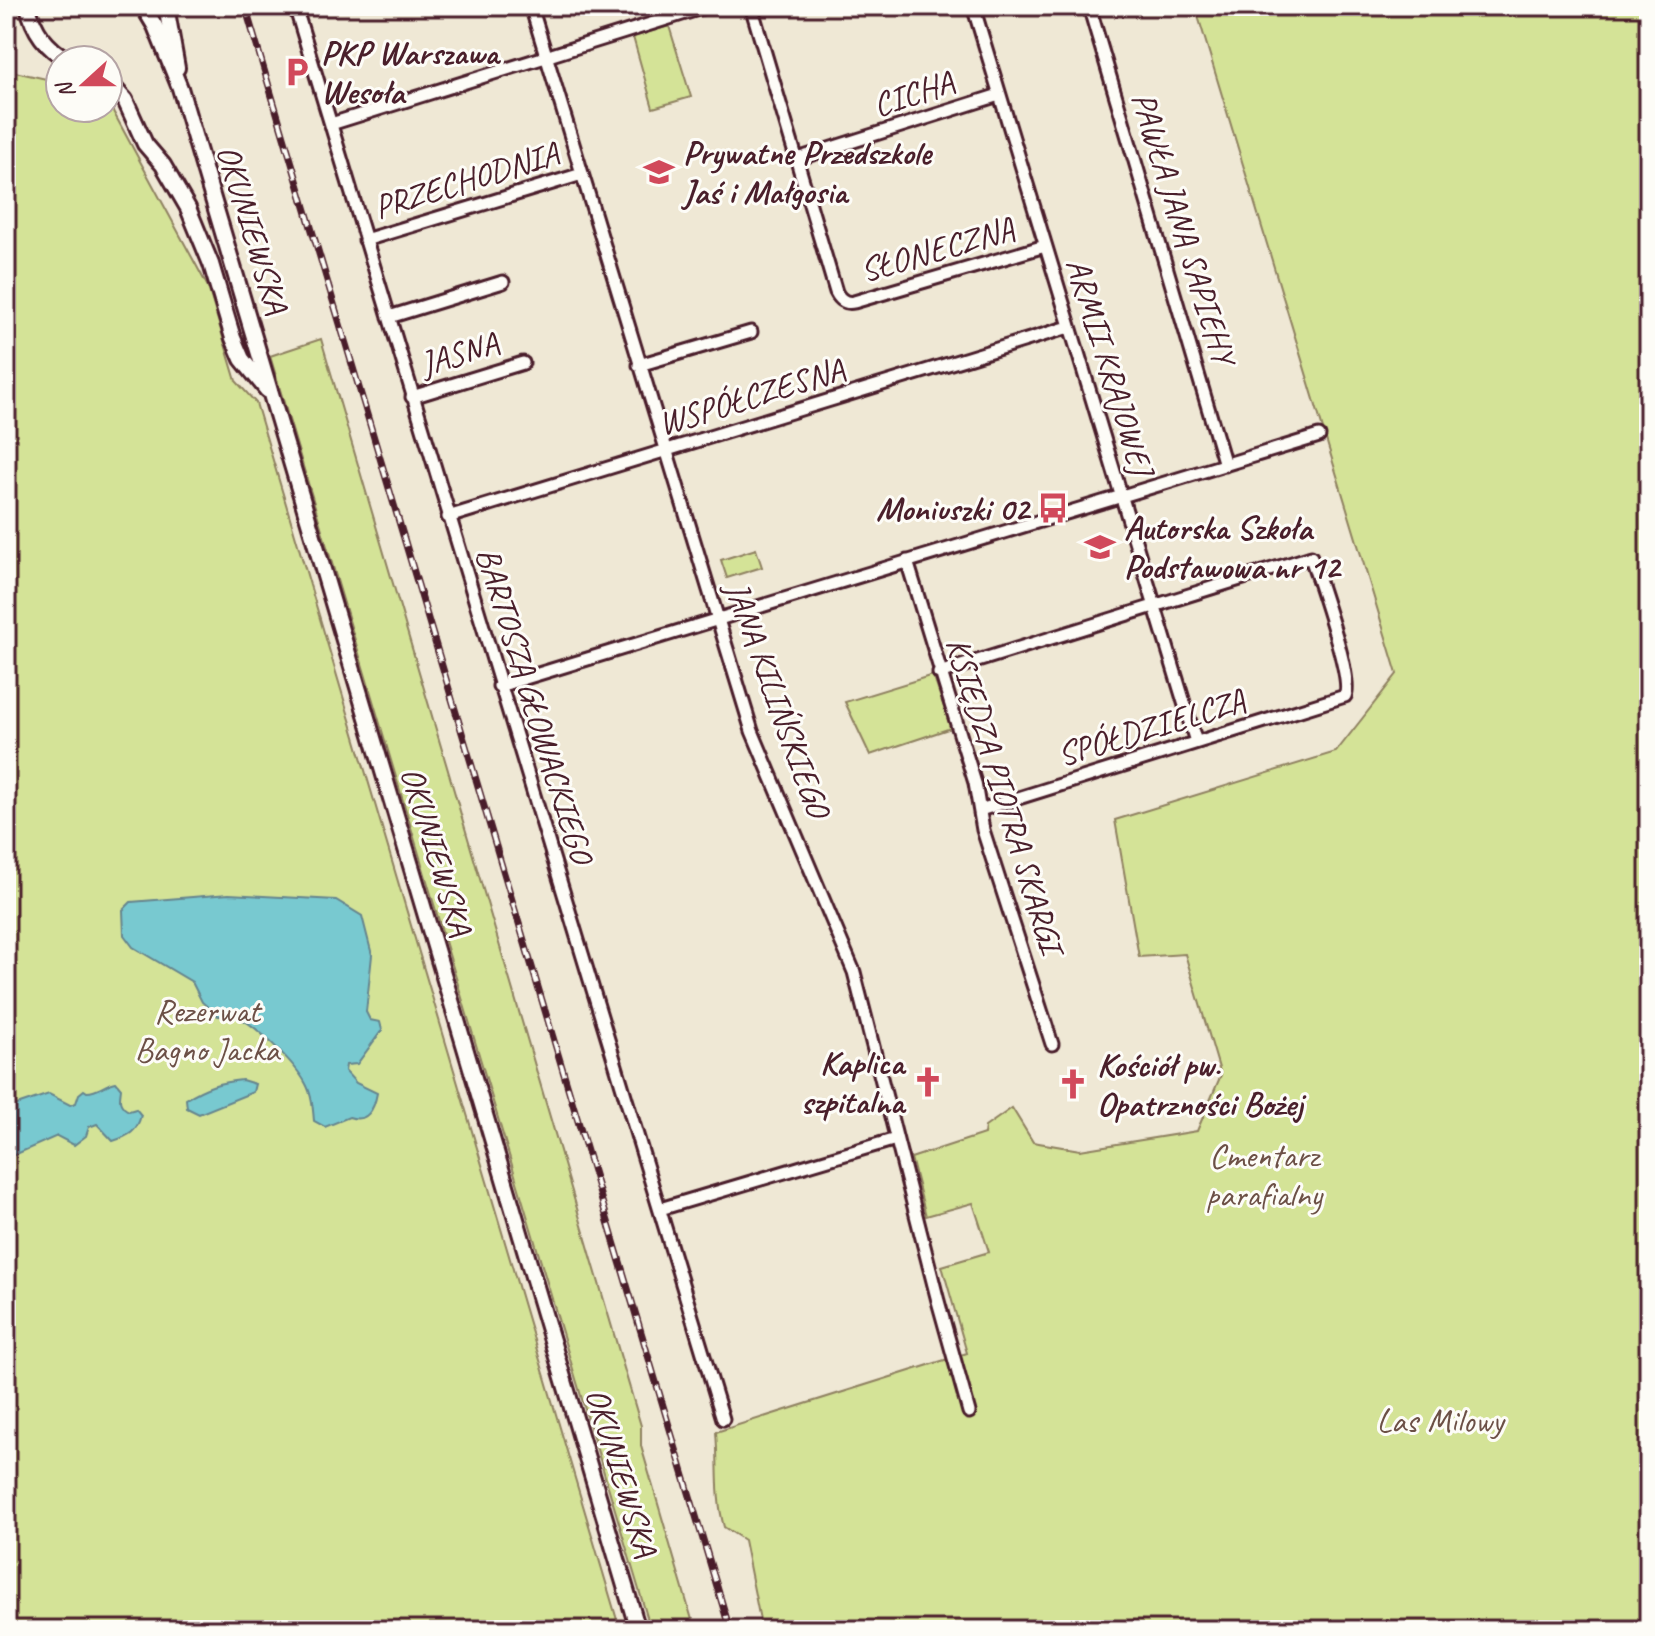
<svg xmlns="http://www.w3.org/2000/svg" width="1655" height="1636" font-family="Caveat,sans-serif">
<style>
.green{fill:#d4e397;stroke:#8f8161;stroke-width:2}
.water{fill:#78c9d0;stroke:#66858e;stroke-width:2}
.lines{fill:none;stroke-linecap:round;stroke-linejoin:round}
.minor-casing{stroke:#4a1f2b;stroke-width:17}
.secondary-casing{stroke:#4a1f2b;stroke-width:20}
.minor{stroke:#fdfcf7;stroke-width:11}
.secondary{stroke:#fdfcf7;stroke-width:14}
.rail-casing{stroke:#4a1f2b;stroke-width:7}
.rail{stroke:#fdfcf7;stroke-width:4;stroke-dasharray:12;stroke-linecap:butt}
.labels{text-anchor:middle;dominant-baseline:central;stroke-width:6;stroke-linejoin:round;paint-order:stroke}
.poi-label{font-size:34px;font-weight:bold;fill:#4a1f2b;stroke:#fdfcf7;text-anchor:start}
.street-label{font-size:34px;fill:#4a1f2b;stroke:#fdfcf7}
.park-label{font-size:34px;fill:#6c5046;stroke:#fdfcf7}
</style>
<rect width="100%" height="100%" fill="#efe8d5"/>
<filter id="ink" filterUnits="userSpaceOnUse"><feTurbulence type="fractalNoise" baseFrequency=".0125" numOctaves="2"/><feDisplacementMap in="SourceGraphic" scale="16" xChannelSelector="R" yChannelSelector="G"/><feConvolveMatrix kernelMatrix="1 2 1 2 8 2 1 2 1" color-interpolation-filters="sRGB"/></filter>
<g filter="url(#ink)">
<!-- green -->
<path class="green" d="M1195 6H1649V1630H762L744 1540 724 1527C715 1496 719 1465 716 1432L967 1353 942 1266 989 1252 973 1203 926 1216 911 1158 984 1134 985 1127 1012 1108 1033 1142 1080 1150 1197 1131 1221 1075 1185 954 1139 957 1115 820 1336 752 1397 674Z
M669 26 691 97 653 108 633 37Z
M6 70 60 82V108H108V102L208 287 236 381 256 403 620 1630H6Z
M321 339 641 1426V1446L695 1630H651L270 356Z
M756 549 762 567 727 578 721 560Z
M933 675 951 728 870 755 845 702Z"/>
<!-- water -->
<path class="water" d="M229 894 336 900 362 916 372 955 366 1012 370 1020 380 1022 382 1030 357 1064 346 1065 345 1071 356 1083 377 1093C374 1110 367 1123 349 1117L325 1127 314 1121C313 1109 312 1095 306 1084 297 1066 251 1018 231 1015 226 1014 222 1016 218 1016L202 1002 192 982 133 947 124 935 123 910 131 902Z
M242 1080 255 1084 253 1092 199 1114 187 1108 186 1099C205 1087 220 1082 242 1080Z
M116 1082 121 1088C120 1098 117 1105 129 1111L136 1109 141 1115C137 1132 129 1136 113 1141L97 1124 89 1127 86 1136 74 1145 57 1136 12 1156H6L7 1113 17 1105 49 1094 70 1105 76 1103 79 1094 84 1090 87 1092C99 1092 104 1084 116 1082Z"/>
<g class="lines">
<!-- minor casing -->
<g class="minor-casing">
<path id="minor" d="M295 6 723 1419
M531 6 752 731 854 972 938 1301 969 1412
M751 6 836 292C840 300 846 304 854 302L1045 246
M973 6 1196 742
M1089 6 1225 465
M331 124 708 6
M797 159 999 95
M365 240 582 174
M389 317 503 282
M639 365 751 332
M412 397 523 363
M448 517 1069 327
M907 561 975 783 983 830 1052 1044
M939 673 1311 557C1318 581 1354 679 1345 696L980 810
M499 686 1319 436
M660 1209 896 1139"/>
</g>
<!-- secondary casing -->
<g class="secondary-casing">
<path id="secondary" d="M28 6C33 30 46 48 68 60
M143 6 155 26 180 88 638 1630
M166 6 177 68
M108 81 125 100 145 144 163 165 188 208 211 264 233 338 242 359 267 390"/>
</g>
<!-- minor -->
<use href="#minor" class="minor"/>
<!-- secondary -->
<use href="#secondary" class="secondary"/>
<!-- rail casing -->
<g class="rail-casing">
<path id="rail" d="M245 6 730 1630"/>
</g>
<!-- rail -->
<use href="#rail" class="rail"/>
</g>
</g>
<!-- icons -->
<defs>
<g id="parking-bare" transform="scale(2.4)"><path d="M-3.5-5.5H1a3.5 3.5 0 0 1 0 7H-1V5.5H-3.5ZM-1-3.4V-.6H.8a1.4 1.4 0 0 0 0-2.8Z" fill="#d1495b" stroke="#fdfcf7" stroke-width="2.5" paint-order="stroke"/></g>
<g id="school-bare" transform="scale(2.4)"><path d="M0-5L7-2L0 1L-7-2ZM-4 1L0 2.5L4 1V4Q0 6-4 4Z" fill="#d1495b" stroke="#fdfcf7" stroke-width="2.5" paint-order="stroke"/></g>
<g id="bus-bare" transform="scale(2.4)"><path d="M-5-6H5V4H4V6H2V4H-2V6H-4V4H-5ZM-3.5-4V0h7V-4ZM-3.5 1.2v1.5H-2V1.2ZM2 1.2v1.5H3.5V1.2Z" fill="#d1495b" stroke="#fdfcf7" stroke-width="2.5" paint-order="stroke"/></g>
<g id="church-bare" transform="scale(2.4)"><path d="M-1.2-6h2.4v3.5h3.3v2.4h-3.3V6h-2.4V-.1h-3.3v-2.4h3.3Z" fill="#d1495b" stroke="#fdfcf7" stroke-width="2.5" paint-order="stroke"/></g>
</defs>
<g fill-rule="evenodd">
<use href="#parking-bare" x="297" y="72"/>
<use href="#school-bare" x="659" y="172"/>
<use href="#bus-bare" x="1053" y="508"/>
<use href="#school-bare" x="1100" y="547"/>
<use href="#church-bare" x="928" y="1082"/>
<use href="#church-bare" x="1073" y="1084"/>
</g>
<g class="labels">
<!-- poi labels -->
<g class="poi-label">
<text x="321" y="52">PKP Warszawa<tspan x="321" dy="39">Wesoła</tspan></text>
<text x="683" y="152">Prywatne Przedszkole<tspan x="683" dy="39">Jaś i Małgosia</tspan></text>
<text x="1029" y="508" text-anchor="end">Moniuszki 02</text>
<text x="1124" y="527">Autorska Szkoła<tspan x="1124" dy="39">Podstawowa nr 12</tspan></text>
<text x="904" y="1062" text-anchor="end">Kaplica<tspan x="904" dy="39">szpitalna</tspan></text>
<text x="1097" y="1064">Kościół pw.<tspan x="1097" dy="39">Opatrzności Bożej</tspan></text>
</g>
<!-- street labels -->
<g class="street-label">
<text transform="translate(913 93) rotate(-18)">CICHA</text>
<text transform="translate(466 180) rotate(-17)">PRZECHODNIA</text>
<text transform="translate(1184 228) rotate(73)">PAWŁA JANA SAPIEHY</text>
<text transform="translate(253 229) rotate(73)">OKUNIEWSKA</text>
<text transform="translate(937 249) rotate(-16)">SŁONECZNA</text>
<text transform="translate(459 353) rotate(-17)">JASNA</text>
<text transform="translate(1110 366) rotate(73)">ARMII KRAJOWEJ</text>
<text transform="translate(751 396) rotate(-17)">WSPÓŁCZESNA</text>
<text transform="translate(778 699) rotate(70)">JANA KILIŃSKIEGO</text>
<text transform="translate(535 705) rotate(73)">BARTOSZA GŁOWACKIEGO</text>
<text transform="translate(1151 727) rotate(-17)">SPÓŁDZIELCZA</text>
<text transform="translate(1005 795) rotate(73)">KSIĘDZA PIOTRA SKARGI</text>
<text transform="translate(437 851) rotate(73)">OKUNIEWSKA</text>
<text transform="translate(622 1472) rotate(73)">OKUNIEWSKA</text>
</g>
<!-- park labels -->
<g class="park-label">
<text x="207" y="1010">Rezerwat<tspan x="207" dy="39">Bagno Jacka</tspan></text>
<text x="1264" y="1155">Cmentarz<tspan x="1264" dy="39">parafialny</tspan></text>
<text x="1440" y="1420">Las Milowy</text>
</g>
</g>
<!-- margin -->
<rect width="1655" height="1636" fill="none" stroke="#fdfcf7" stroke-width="32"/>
<rect x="16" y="16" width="1623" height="1604" fill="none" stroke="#4a1f2b" stroke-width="3" filter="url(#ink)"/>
<!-- north arrow -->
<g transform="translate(84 84) rotate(249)"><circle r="38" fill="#fdfcf7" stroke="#b5a4a5" stroke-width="2"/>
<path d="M0-6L14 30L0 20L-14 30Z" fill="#d1495b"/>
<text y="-12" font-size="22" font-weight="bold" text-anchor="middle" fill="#4a1f2b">N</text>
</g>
</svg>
